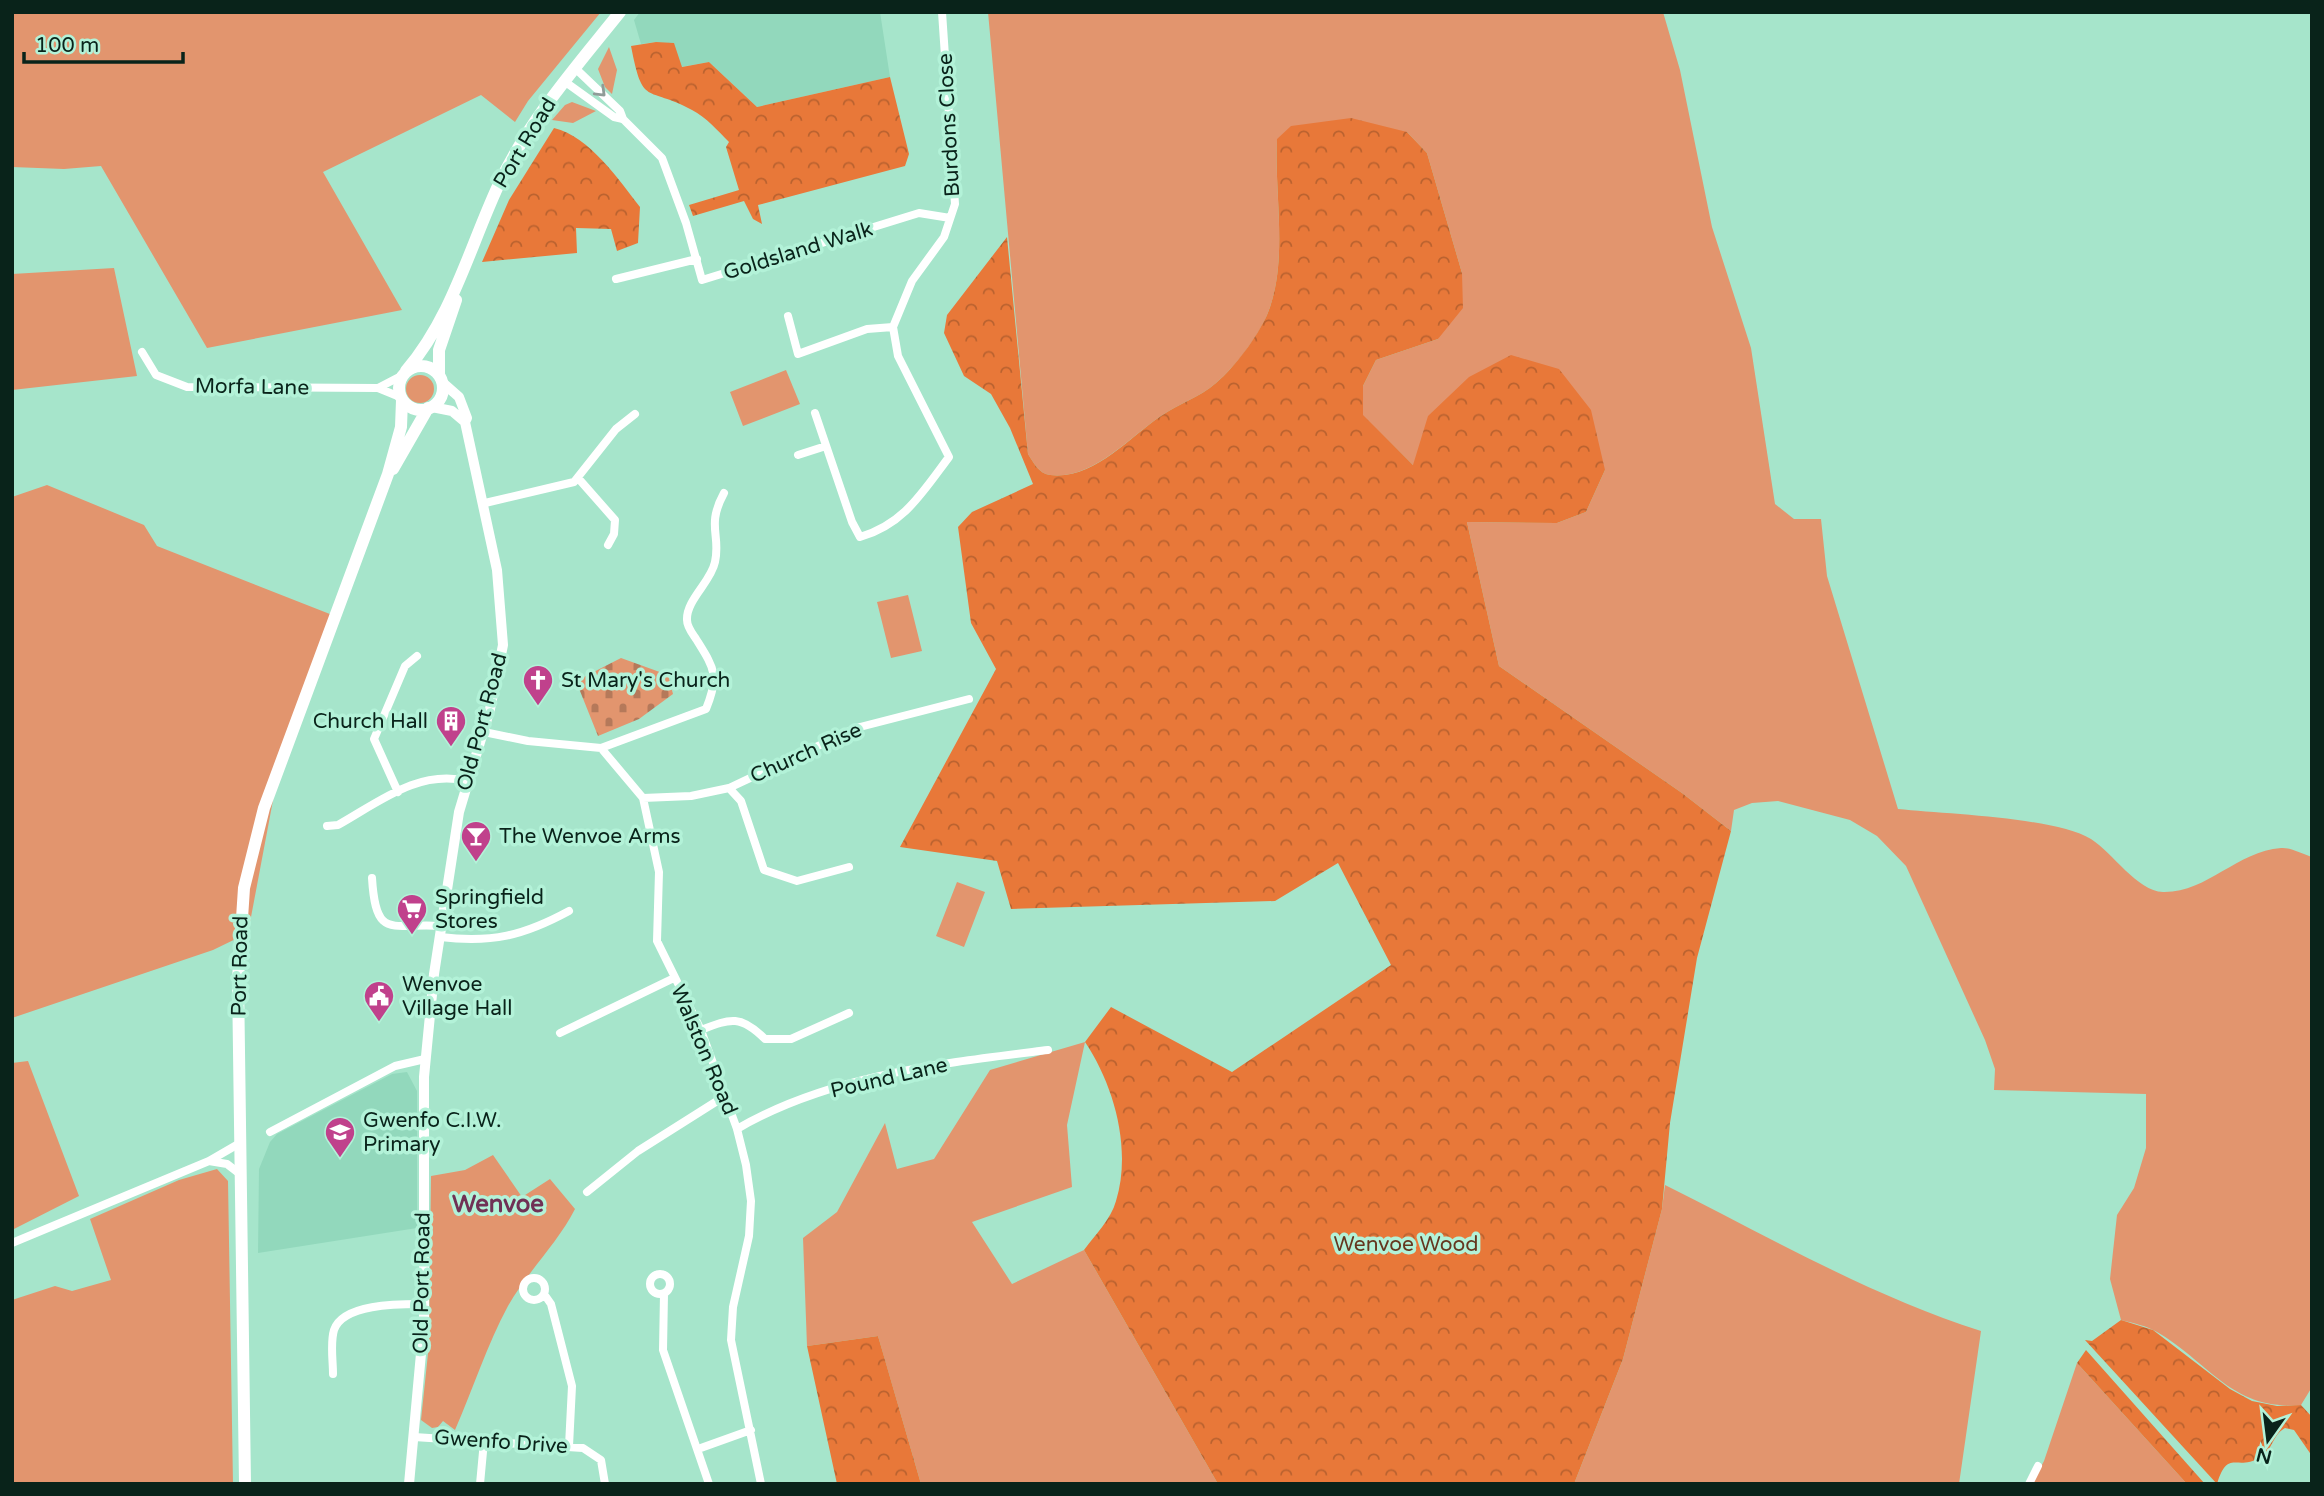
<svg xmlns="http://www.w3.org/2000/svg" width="2324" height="1496" font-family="'Varela Round',sans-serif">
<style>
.built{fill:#92d8bc}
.green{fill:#e2956e}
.forest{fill:url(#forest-crowns)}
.cemetery{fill:url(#cemetery-stones)}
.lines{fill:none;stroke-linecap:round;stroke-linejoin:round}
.minor{stroke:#fff;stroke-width:8}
.tertiary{stroke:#fff;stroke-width:10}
.primary{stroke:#fff;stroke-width:12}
.oneway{stroke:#909c98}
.labels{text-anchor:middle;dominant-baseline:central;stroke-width:7;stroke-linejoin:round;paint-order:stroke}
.street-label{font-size:21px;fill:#09231a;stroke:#b3f2d8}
.poi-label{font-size:21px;fill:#09231a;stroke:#b3f2d8;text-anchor:start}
.park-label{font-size:21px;fill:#65371f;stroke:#b3f2d8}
.quarter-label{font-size:24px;font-weight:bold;fill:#703155;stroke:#b3f2d8}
</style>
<defs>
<pattern id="forest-crowns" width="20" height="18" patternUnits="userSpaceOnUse" patternTransform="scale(1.75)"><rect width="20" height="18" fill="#e87839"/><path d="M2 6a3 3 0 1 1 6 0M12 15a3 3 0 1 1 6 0" fill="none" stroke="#ba622f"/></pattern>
<pattern id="cemetery-stones" width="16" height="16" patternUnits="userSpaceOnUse" patternTransform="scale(1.75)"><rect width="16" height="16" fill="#e2956e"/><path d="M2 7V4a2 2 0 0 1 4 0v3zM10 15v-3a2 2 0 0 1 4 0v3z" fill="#b5795a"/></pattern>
</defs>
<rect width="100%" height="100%" fill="#a6e5cb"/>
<!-- built -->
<path class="built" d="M640 12H880L890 77 757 107 709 62 681 67 656 42 641 44 634 20Z
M407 1072 417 1091V1228L258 1253 259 1169 270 1142 277 1134 392 1074Z"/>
<!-- green -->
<path class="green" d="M12 12H601L528 101 515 122 481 95 323 172 402 310 207 348 101 166 64 169 12 167Z
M988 12H1663L1680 70 1712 227 1751 348 1775 504 1794 519H1821L1827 576 1898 809C1945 814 2054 817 2091 839 2113 853 2137 891 2163 892 2207 893 2237 851 2281 848 2290 847 2303 854 2312 857V1387L2301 1405C2232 1411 2210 1363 2157 1332 2147 1326 2133 1323 2121 1320L2110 1279 2117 1215 2134 1188 2146 1148V1094L1994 1090 1995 1069 1985 1040 1906 866 1877 836 1850 820 1778 801 1752 803 1734 810 1731 831 1682 793 1499 666 1467 522 1557 523 1586 512 1605 470 1413 465 1362 415 1363 386 1376 360 1438 339 1462 273 1427 153 1407 132 1277 140C1274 195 1289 262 1267 315 1257 338 1235 367 1216 383 1200 397 1178 404 1161 416 1128 438 1093 480 1050 475 1038 473 1034 463 1028 454Z
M609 47 617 70 612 94 605 87 598 69Z
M572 102 596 111 573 123 552 120 565 105Z
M114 268 137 376 12 390V274Z
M786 370 800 404 743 426 730 392Z
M406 389a14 14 0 1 1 28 0a14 14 0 1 1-28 0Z
M47 485 144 525 157 546 340 618 274 795 248 933 213 950 12 1018V497Z
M908 595 922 651 891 658 877 602Z
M957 882 985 892 964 947 936 936Z
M1085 1042 1067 1125 1072 1187 972 1222 1012 1284 1084 1250 1218 1484H921L878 1336 807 1346 803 1238 837 1212 885 1123 897 1169 934 1159 990 1070Z
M28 1061 79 1196 12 1230V1063Z
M493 1155 522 1197 550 1179 575 1209C557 1244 528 1271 508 1306 487 1345 473 1389 455 1430L443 1421 438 1427 432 1428 421 1420 429 1344 431 1176 465 1170Z
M217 1169 228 1181 233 1484H12V1300L55 1286 72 1291 111 1280 90 1219 179 1180Z
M1665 1185C1769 1237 1871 1296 1981 1331L1959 1484H1574L1623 1359 1662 1209Z
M2077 1363 2187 1484H2032L2044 1461Z"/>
<!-- forest -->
<path class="forest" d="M656 42 674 43 682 67 709 62 757 107 890 77 909 154 905 166 758 205 762 224 753 219 744 201 693 216 689 205 739 190 726 147 729 142C718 131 706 117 692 110 646 85 643 108 631 46Z
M1351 118 1407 132 1427 153 1462 273 1463 308 1438 339 1376 360 1363 386V415L1413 465 1428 416 1469 377 1511 355 1559 369 1591 410 1605 470 1586 512 1557 523 1467 522 1499 666 1682 793 1731 831 1697 958 1670 1123 1662 1209 1623 1359 1574 1484H1218L1084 1250C1095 1235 1111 1219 1116 1201 1132 1149 1114 1085 1085 1042L1111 1007 1232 1072 1391 965 1338 863 1275 901 1011 909 997 861 900 847 996 669 971 623 958 527 972 512 1033 484 1010 428 991 394 964 376 944 333 947 315 1007 237 1028 454C1034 463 1038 473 1050 475 1094 480 1128 438 1161 416 1178 404 1200 397 1216 383 1235 367 1257 337 1267 315 1289 262 1274 195 1277 139L1291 126Z
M554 128C590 137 619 180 640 207L638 243 617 251 611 229 576 228 577 253 482 262 509 200Z
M2121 1320 2153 1330 2230 1389 2252 1401 2277 1406 2301 1405 2312 1417V1456L2294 1430 2285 1428C2272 1435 2273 1450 2261 1457 2237 1472 2228 1448 2217 1484L2085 1340 2092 1341Z
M878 1336 883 1353 921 1484H837L807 1346Z
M2086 1350 2205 1484H2187L2077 1363Z"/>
<!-- cemetery -->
<path class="cemetery" d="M621 658 668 675 673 694 639 719 598 736 576 681Z"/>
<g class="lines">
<!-- minor -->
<path class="minor" d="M575 68 620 111 623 119
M564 81 614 117 623 119 662 158 686 223 702 280 919 213 950 218
M616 279 697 259
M788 316 798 354 867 329 893 327
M142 352 156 375 187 387 378 388 400 397
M378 388 403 375
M815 413 852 522 860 537C904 524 922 493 949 457L898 356 893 327 912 281 944 237 955 204 942 12
M798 455 826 446
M578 478 615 520 614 534 608 545
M485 503 574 482 616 429 635 414
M484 732 528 741 601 748 643 798 659 872 657 941 701 1030 737 1129 746 1165 751 1201 749 1236 733 1307 731 1340 761 1484
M601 748 706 709C720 675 714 668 696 639 692 633 687 627 687 620 686 600 711 582 715 562 721 535 706 526 724 493
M729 788 741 801 764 870 797 881 849 867
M398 792 374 739 405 666 417 656
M643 798 691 796 729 788 856 728 969 699
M327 826 338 825C379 802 419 769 467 781
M372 878C376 942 392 922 442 926
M440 937C492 943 523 936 569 911
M701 1030C731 1018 741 1015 765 1039H791L849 1013
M560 1033 674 978
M737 1129C829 1075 944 1063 1048 1050
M270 1132 395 1066 425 1059
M209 1161 227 1164 240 1174
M587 1192 638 1151 725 1096
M12 1243 209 1161 240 1143
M650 1284a10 10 0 1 1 20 0a10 10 0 1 1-20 0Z
M523 1289a11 11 0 1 1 22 0a11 11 0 1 1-22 0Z
M544 1294 551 1304 572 1386 569 1446
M664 1294 663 1350 709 1484
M333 1374C333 1360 330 1343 334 1330 343 1303 401 1304 424 1304
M414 1437 583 1448 601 1460 605 1484
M698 1449 751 1430
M480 1484 484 1441
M2029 1484 2038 1466"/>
<!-- tertiary -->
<path class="tertiary" d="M432 407 452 411 465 422
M409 1484 424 1321V1077L434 974 459 812 490 709 503 645 497 570 465 422 467 418 459 397 442 382"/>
<!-- primary -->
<path class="primary" d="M399 388a22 22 0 1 1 44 0a22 22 0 1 1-44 0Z
M406 371C452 317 469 249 498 186 528 121 576 67 620 12
M439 375V350L456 300
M393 469 428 408
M245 1484 238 979 244 888 264 808 388 474 401 427 402 400"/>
</g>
<!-- one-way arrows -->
<defs><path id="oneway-chevron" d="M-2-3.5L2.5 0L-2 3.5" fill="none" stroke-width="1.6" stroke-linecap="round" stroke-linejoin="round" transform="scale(1.75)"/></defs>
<use class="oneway" href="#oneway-chevron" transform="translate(601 92) rotate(44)"/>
<!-- icons -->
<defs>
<g id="church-pin" transform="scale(1.575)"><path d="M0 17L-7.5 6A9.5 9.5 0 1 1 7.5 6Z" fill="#c0418c" stroke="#b3f2d8"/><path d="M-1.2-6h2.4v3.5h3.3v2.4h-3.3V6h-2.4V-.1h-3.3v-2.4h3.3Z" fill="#fff"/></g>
<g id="building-pin" transform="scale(1.575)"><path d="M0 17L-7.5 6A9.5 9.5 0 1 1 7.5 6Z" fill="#c0418c" stroke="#b3f2d8"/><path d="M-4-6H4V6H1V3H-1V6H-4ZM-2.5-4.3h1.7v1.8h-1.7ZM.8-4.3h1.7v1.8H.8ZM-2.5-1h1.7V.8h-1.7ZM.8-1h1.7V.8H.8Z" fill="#fff"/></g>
<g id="bar-pin" transform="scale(1.575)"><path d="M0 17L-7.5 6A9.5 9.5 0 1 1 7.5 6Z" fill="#c0418c" stroke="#b3f2d8"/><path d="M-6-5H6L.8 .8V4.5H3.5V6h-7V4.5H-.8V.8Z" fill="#fff"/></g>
<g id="supermarket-pin" transform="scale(1.575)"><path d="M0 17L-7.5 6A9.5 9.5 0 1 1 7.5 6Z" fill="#c0418c" stroke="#b3f2d8"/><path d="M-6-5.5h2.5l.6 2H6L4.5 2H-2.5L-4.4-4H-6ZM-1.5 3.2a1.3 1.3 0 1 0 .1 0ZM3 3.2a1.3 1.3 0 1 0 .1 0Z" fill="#fff"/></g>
<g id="civic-pin" transform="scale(1.575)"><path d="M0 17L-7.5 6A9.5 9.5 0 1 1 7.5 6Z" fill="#c0418c" stroke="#b3f2d8"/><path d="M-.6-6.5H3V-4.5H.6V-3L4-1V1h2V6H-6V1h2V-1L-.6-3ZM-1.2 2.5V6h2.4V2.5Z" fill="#fff"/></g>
<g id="school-pin" transform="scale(1.575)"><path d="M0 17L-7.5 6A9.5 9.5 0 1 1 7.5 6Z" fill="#c0418c" stroke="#b3f2d8"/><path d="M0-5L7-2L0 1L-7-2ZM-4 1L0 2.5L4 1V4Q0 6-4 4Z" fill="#fff"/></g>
</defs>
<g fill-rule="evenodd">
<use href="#church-pin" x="538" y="680"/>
<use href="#building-pin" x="451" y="721"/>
<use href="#bar-pin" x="476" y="836"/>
<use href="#supermarket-pin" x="412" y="909"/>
<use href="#civic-pin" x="379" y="996"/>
<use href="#school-pin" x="340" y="1132"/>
</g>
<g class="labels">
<!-- street labels -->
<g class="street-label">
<text transform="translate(949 125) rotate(-93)">Burdons Close</text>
<text transform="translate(525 143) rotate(-59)">Port Road</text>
<text transform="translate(798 251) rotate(-17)">Goldsland Walk</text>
<text transform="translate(252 387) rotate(1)">Morfa Lane</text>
<text transform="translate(482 722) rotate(-75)">Old Port Road</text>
<text transform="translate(806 753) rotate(-24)">Church Rise</text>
<text transform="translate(240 966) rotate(-89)">Port Road</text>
<text transform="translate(704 1050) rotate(67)">Walston Road</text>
<text transform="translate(889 1078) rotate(-13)">Pound Lane</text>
<text transform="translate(422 1283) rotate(-89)">Old Port Road</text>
<text transform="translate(501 1442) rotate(4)">Gwenfo Drive</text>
</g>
<!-- poi labels -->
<g class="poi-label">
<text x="561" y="680">St Mary's Church</text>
<text x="428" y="721" text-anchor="end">Church Hall</text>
<text x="499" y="836">The Wenvoe Arms</text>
<text x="435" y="897">Springfield<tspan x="435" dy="24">Stores</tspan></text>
<text x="402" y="984">Wenvoe<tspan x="402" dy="24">Village Hall</tspan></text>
<text x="363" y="1120">Gwenfo C.I.W.<tspan x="363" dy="24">Primary</tspan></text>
</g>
<!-- park labels -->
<g class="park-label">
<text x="1406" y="1244">Wenvoe Wood</text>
</g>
<!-- quarter labels -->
<g class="quarter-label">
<text x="498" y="1204">Wenvoe</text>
</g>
</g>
<!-- border -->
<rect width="2324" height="1496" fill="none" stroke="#09231a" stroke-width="28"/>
<!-- north arrow -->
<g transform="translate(2268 1440) rotate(194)" stroke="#b3f2d8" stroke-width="5" paint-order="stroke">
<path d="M0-5L12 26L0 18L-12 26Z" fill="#09231a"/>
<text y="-10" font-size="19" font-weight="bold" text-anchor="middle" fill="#09231a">N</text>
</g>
<!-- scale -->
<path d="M24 52v10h159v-10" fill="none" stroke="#09231a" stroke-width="3.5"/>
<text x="35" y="52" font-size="21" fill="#09231a" stroke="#b3f2d8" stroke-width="5" paint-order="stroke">100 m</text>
</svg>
